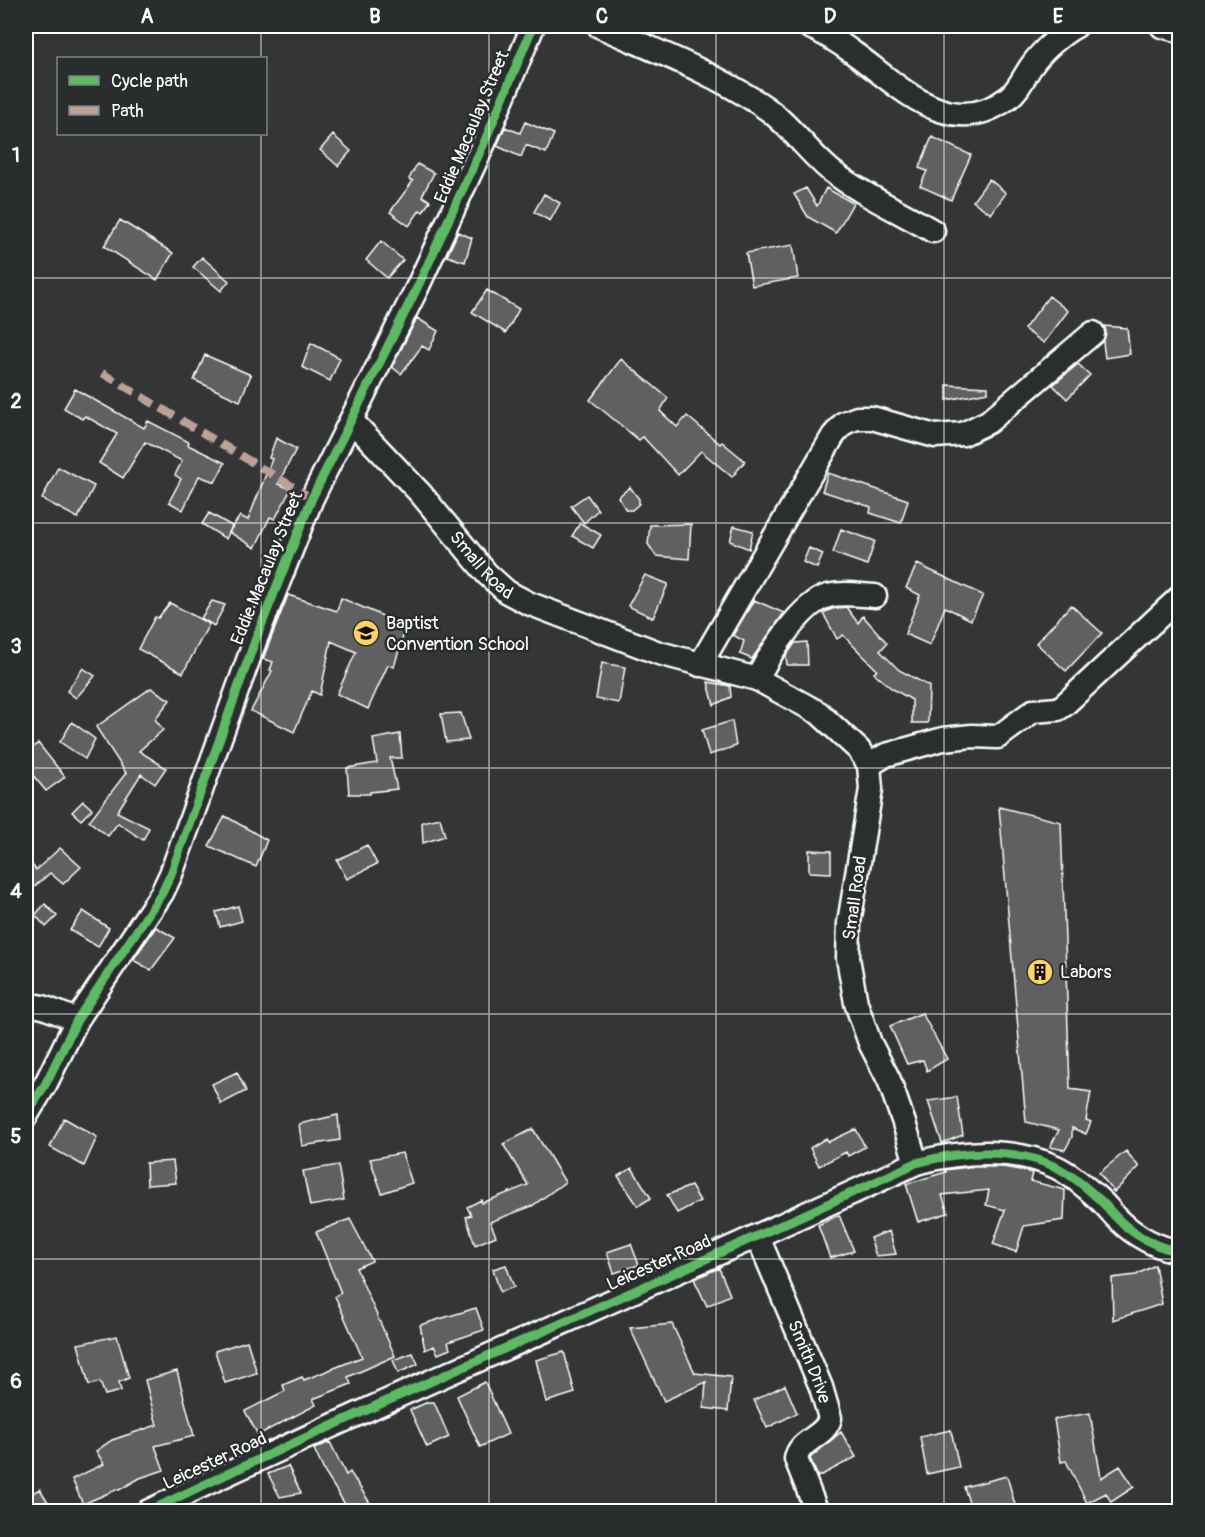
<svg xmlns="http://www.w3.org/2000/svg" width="1205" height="1537" font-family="Pangolin,sans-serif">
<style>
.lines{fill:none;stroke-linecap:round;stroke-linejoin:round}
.stream{stroke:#abacad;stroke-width:4.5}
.building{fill:#5f6162;stroke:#fff;stroke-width:1.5}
.minor-casing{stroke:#fff;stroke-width:27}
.minor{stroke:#2a2d2e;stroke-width:22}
.quiet{stroke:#bda197;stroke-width:8;stroke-dasharray:15 8;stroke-linecap:butt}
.cycleway-casing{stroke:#2a2d2e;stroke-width:13}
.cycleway{stroke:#5cba63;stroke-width:9}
.grid{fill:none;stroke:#fff;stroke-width:1.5;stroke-opacity:0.55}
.labels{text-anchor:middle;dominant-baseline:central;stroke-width:5;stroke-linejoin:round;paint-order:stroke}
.street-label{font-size:18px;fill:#fff;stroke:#2a2d2e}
.poi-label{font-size:18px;fill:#fff;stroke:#2a2d2e;text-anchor:start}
.neatline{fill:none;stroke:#fff;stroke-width:2}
.grid-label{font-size:20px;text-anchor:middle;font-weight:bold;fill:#fff}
</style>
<rect width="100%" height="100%" fill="#333536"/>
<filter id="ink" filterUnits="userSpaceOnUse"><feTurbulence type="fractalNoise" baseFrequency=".0167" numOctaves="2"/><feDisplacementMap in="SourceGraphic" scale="12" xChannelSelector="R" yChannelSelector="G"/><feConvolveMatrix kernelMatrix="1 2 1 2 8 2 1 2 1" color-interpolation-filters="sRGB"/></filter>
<g filter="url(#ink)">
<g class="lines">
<!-- stream -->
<path class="stream" d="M26 30 29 26"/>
</g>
<!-- building -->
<path class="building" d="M525 122 554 134 546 153 526 145 521 157 497 146 505 127 520 133Z
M333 135 351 151 338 166 320 150Z
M932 137 971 155 951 200 920 186 927 171 919 168Z
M417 164 434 173 422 196 430 201 423 212 420 210 409 226 390 212 413 181 409 179Z
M989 179 1006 193 991 214 973 201Z
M806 188 817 206 826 188 853 203 836 233 808 217 794 194Z
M544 194 560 203 550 221 534 212Z
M120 220 173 253 157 280 104 246Z
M458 232 472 238 465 262 447 256Z
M381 241 403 260 387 278 366 260Z
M793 245 798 278 752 286 746 253Z
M202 257 229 281 221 291 193 267Z
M487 290 519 309 506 333 472 312Z
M1049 296 1068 311 1044 343 1024 329Z
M417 318 438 331 429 350 422 346 401 374 392 367Z
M1104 326 1127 328 1130 354 1105 358 1103 342 1106 331Z
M311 343 340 358 330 381 302 367Z
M205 355 251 375 240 401 194 380Z
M621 359 668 398 660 411 677 427 687 416 720 444 722 442 745 461 732 477 701 451 678 475 643 437 639 440 590 400Z
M1078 364 1090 375 1067 399 1053 385Z
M947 385 988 387V392L947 400Z
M75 389 144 428 148 421 189 442 188 445 225 463 215 482 199 476 183 510 169 502 181 479 175 475 182 461 145 442 123 478 99 463 117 434 85 416 82 419 64 408Z
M276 438 296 449 278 484 291 489 275 519 270 517 255 548 229 532 240 516 248 520 272 459 269 458Z
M58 467 94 486 78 518 42 499Z
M828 473 908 500 901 523 870 513 871 507 822 491Z
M630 487 639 499V504L632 510H626L618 497Z
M587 495 598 510 584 523 571 506Z
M209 513 232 526 226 539 202 524Z
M580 523 601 535 593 548 572 536Z
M691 524 689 559 656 556 648 544 650 525Z
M734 526 753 531 749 549 730 541Z
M841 529 875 541 867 565 833 553Z
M809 548 823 554 817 568 803 562Z
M917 564 983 595 971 620 945 607 930 645 905 634 920 595 906 588Z
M645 575 668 584 653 618 628 606Z
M288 595 337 611 341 598 406 626 394 667 388 665 368 709 337 694 356 652 331 641 320 695 312 691 294 732 251 711 272 671 270 670 273 662 263 659Z
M754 600 784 613 752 659 740 654 744 641 733 635Z
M212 601 225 605 214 626 201 618Z
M170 603 209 624 183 673 138 649 155 617 158 618Z
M1071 605 1102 633 1066 671 1036 643Z
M846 607 858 623 863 616 887 643 880 651 899 670 929 686 928 723H912V700L891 688 874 673 877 670 843 635 837 639 823 613 832 609Z
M807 642 808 665H787L786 656 795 643Z
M602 663 625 667 619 703 596 699Z
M83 668 95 676 76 698 67 691Z
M708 682 730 686 731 697 714 705Z
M151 688 170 700 155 719 163 730 139 751 166 768 155 784 141 774 117 812 149 828 143 840 118 823 108 836 89 821 126 773 96 727Z
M461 713 469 740 446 742 441 714Z
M732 721 736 746 709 755 702 730Z
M72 722 95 739 85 759 60 742Z
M400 734 402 758H390L397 789 370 792V794H349L347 768 377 763 373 739Z
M38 743 65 777 46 791 26 767V754Z
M83 801 92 809 81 820 72 812Z
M999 807 1061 822 1070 1089 1091 1092 1086 1120 1091 1122 1086 1134 1072 1128V1137L1065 1150 1050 1147 1059 1130 1026 1122Z
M225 816 267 840 256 867 209 846Z
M440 818 445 836 423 843 422 822Z
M367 845 377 864 347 879 337 860Z
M60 848 81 867 63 884 50 873 26 894V857L36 870Z
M809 850 831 851V873L809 872Z
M45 904 57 916 46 927 35 915Z
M238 906 242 921 220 927 216 912Z
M83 911 109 928 98 947 70 930Z
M156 927 175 938 151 970 133 960Z
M922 1013 947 1059 927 1071 923 1060 907 1064 890 1026Z
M237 1072 246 1091 221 1104 212 1084Z
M957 1097 963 1135 942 1143 928 1101Z
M338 1115 340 1140 302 1146 299 1124Z
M64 1118 97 1137 84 1166 50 1147Z
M533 1129 565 1182 532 1206 490 1222 496 1236 475 1245 466 1217 471 1215 467 1207 481 1200 482 1203 528 1185 503 1144Z
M856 1129 865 1147 848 1156 846 1152 819 1166 810 1148 826 1138 828 1142Z
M1126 1151 1139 1167 1114 1192 1099 1173Z
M402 1153 412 1183 382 1193 370 1159Z
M173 1161 176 1183 147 1185 146 1163Z
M338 1165 344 1200 310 1206 303 1171Z
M969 1167H1003L1020 1170 1032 1173 1030 1181 1065 1190 1064 1220 1024 1226 1016 1252 993 1244 1005 1210 986 1205 989 1190 942 1195 948 1213 918 1222 906 1184 946 1172 945 1170Z
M632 1168 651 1198 638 1206 618 1176Z
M691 1186 700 1201 677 1213 667 1195Z
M839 1215 854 1251 830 1258 818 1225Z
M350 1219 372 1261 356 1268 395 1356 348 1377 351 1384 313 1399 316 1405 258 1435 245 1411 285 1391 283 1385 302 1377 304 1380 362 1357 335 1296 341 1293 316 1232Z
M889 1231 896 1254 876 1256 870 1238Z
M631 1244 639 1265 614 1273 607 1252Z
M506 1265 514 1287 500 1292 493 1269Z
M1155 1265 1162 1304 1113 1320 1112 1278 1136 1275Z
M719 1268 730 1295 707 1306 694 1279Z
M476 1308 484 1330 448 1342 450 1349 438 1354 434 1346 425 1350 420 1325Z
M672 1324 695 1373 731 1377 728 1411 704 1408 706 1382 664 1401 630 1328Z
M117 1336 129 1378 119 1382 121 1391 105 1395 100 1382 89 1385 78 1344Z
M247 1341 257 1373 225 1383 215 1351Z
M564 1352 575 1393 546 1402 536 1360Z
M413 1353 418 1364 398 1373 393 1360Z
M177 1371 194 1436 155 1446 164 1470 140 1478 119 1490 118 1489 83 1504 72 1479 104 1464 96 1451 112 1440 157 1425 145 1380Z
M485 1382 508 1434 480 1447 457 1396Z
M785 1385 797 1413 767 1428 754 1400Z
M428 1402H434L449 1437 427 1447 410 1410Z
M1090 1413 1101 1478 1120 1466 1134 1487 1111 1502 1106 1493 1087 1503 1066 1461 1061 1462 1054 1419Z
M951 1430 959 1467 927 1474 920 1437Z
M841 1432 856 1457 818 1477 810 1458Z
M330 1442 346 1475 350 1472 372 1506 363 1512H350L325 1473 314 1449Z
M288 1466 301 1493 280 1497 268 1474Z
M1007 1476 1017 1512H972L964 1487Z
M40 1489 54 1512H26V1496Z"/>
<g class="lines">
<!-- minor casing -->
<g class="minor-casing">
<g id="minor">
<path d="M599 26C653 50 710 71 760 104 787 121 805 149 830 170 859 193 901 212 933 231"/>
<path d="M808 26C825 33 840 43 855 54 900 86 950 142 1008 98 1019 90 1024 76 1032 65 1042 51 1061 34 1076 26"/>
<path d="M1162 26 1180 31"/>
<path id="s1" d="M352 421 421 494 487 574 507 592 528 603 659 653 757 679C769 655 801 603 828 596 844 592 859 595 875 596"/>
<path d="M700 665 833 436 844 423 857 418H872L935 436 963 434 988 422 1093 333"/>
<path d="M757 679 819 713 859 750 869 765 871 789 849 923 848 958 856 1003 870 1043 889 1080 904 1123 916 1163"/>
<path d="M869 765 886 755 943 739 972 736 998 737 1033 711 1058 709 1064 705 1180 597"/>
<path d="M26 1004 43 1007 77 1020"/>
<path d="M26 1116 46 1083 77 1020 162 893 171 874 255 641 312 498 417 288 484 143 533 26"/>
<path id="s2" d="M758 1237 821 1387 830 1418C826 1437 799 1439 796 1459L817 1512"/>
<path d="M147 1512C401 1390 661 1283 916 1163 960 1151 1013 1147 1056 1167 1071 1174 1087 1188 1100 1200 1107 1206 1112 1214 1119 1220 1134 1235 1158 1249 1180 1251"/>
</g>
</g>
<!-- minor -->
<use href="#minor" class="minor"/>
<!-- quiet -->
<path class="quiet" d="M102 373 312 498"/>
<!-- cycleway casing -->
<g class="cycleway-casing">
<path id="cycleway" d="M26 1116 46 1083 77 1020 162 893 171 874 255 641 312 498 417 288 484 143 533 26
M147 1512C401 1390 661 1283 916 1163 960 1151 1013 1147 1056 1167 1071 1174 1087 1188 1100 1200 1107 1206 1112 1214 1119 1220 1134 1235 1158 1249 1180 1251"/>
</g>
<!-- cycleway -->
<use href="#cycleway" class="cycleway"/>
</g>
</g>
<!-- grid -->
<path class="grid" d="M261 26V58M489 26V1512M716 26V1512M944 26V1512M261 134V1512M26 278H1180M26 523H1180M26 768H1180M26 1014H1180M26 1259H1180"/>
<!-- icons -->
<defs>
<g id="school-disc" transform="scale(1.35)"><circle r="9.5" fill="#ffd166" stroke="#2a2d2e"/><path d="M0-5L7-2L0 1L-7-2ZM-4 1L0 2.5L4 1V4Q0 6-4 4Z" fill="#111"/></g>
<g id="building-disc" transform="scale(1.35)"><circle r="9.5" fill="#ffd166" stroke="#2a2d2e"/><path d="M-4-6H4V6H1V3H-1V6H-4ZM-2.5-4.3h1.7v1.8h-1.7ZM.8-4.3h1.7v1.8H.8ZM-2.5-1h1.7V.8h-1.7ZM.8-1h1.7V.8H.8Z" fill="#111"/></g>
</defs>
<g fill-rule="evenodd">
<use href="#school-disc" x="366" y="633"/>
<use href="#building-disc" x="1040" y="972"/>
</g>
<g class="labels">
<!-- street labels -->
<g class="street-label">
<text transform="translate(472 127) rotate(-67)">Eddie Macaulay Street</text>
<text stroke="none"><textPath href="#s1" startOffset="194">Small Road</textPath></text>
<text transform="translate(267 568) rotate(-68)">Eddie Macaulay Street</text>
<text transform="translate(855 898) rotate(-82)">Small Road</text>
<text transform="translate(659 1263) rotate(-24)">Leicester Road</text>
<text stroke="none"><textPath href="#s2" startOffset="135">Smith Drive</textPath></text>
<text transform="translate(215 1461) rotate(-25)">Leicester Road</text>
</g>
<!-- poi labels -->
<g class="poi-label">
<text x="386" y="623">Baptist<tspan x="386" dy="21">Convention School</tspan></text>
<text x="1060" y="972">Labors</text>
</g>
</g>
<!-- margin -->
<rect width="1205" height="1537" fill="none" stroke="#2a2d2e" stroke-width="66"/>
<!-- legend -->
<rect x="57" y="57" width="210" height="78" fill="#2a2d2e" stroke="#7f8182" stroke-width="1.5"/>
<rect x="69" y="76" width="30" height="9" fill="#5cba63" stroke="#7f8182" stroke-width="1.5"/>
<text x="111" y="87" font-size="18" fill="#ffffff">Cycle path</text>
<rect x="69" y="106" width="30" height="9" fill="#bda197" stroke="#7f8182" stroke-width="1.5"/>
<text x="111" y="117" font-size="18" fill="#ffffff">Path</text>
<rect x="33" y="33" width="1139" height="1471" class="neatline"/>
<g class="grid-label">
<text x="147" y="23">A</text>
<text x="375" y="23">B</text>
<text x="602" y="23">C</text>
<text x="830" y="23">D</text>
<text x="1058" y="23">E</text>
<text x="16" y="162">1</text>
<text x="16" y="408">2</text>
<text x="16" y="653">3</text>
<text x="16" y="898">4</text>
<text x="16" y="1143">5</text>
<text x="16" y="1388">6</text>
</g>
</svg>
